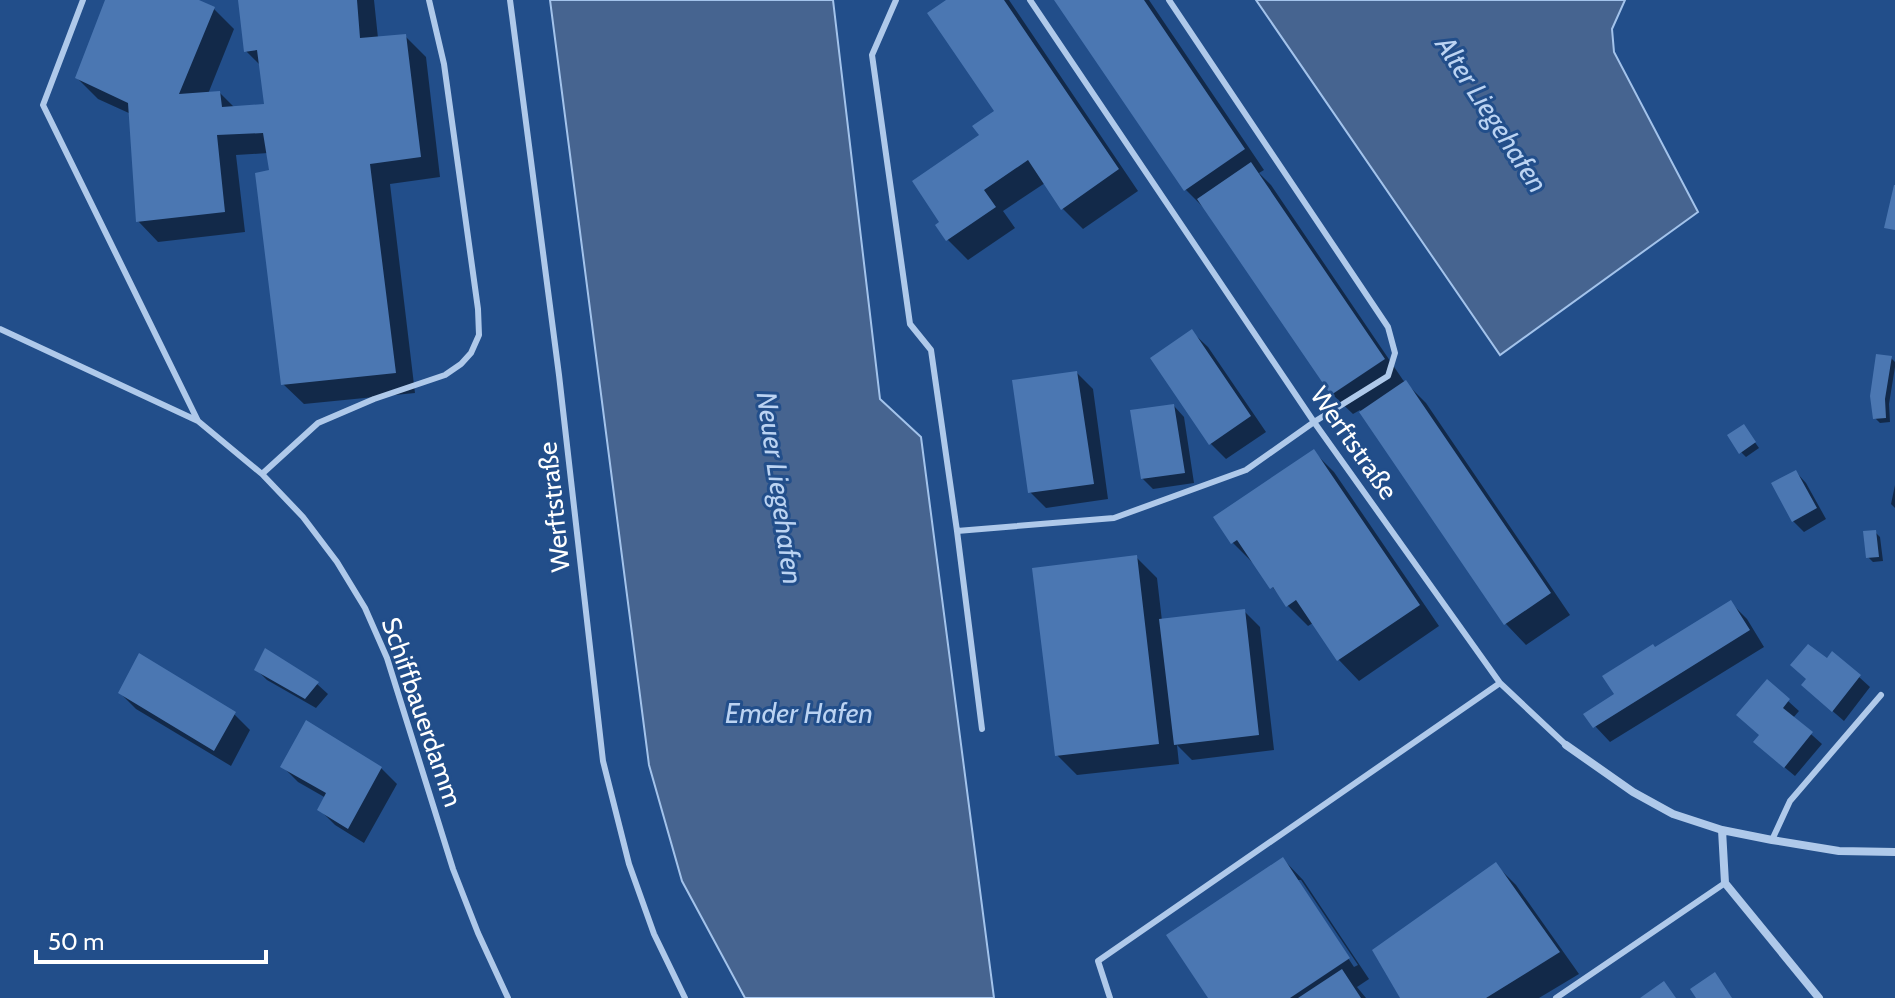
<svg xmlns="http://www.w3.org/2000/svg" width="1895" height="998" font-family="Cabin,sans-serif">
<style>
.water{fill:#466490;stroke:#a3c3eb;stroke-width:2}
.shadow{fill:#0007;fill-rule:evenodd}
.building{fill:#4b77b2}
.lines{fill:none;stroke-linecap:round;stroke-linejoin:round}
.service{stroke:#afc9ea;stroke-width:6}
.minor{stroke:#afc9ea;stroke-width:8}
.labels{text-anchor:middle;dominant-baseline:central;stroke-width:6;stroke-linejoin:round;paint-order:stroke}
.street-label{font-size:26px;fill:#fff;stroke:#224e8a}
.water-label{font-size:28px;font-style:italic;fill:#bbd3f2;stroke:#224e8a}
</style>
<rect width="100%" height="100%" fill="#224e8a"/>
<!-- water -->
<path class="water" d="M550 0H833L880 399 921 437 994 998H745L682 881 649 765Z
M1256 0H1625L1612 29 1614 52 1698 212 1500 355Z"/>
<!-- shadow -->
<path class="shadow" d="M108 0H194L214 9 234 29 208 94 220 93 235 108 267 106 262 67 246 51 240 0H374L378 38 405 36 426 57 440 177 390 184 415 393 304 404 283 384 271 172 268 153 236 155 245 232 158 242 138 221 131 114 98 99 77 78Z
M949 0H1009L1138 191 1083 229 1062 208 1045 183 1003 211 1015 228 968 260 948 240 938 225 982 136 997 111Z
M1056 0H1149L1264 170 1259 173 1271 185 1403 380 1426 403 1570 615 1526 645 1506 624 1360 410 1353 414 1332 394 1206 210 1185 189Z
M1192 332 1208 347 1266 432 1226 459 1210 443Z
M1891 358 1895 362V367L1889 404 1890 422 1880 423 1875 418Z
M1077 373 1093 389 1108 499 1046 508 1030 492Z
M1174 406 1184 417 1194 483 1153 489 1142 478Z
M1744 427 1759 448 1746 457 1741 452Z
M1313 451 1334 472 1439 626 1359 681 1339 660 1313 623 1308 626 1288 606 1253 563 1233 543 1216 518Z
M1796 472 1806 483 1826 519 1804 532 1793 521Z
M1895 485V508L1891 504Z
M1875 532 1880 537 1883 561 1873 562 1868 557Z
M1136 557 1157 578 1162 621 1244 611 1260 627 1274 750 1192 760 1177 745 1179 764 1077 775 1057 755Z
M1731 603 1747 619 1764 647 1610 742 1595 726 1617 694 1656 650Z
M1827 660 1859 677 1870 687 1844 721 1814 695 1808 680Z
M256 669 317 684 328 694 316 708 267 680Z
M1767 682 1799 711 1793 718 1822 744 1795 776 1766 752 1761 736Z
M120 693 234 714 250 730 231 766 136 709Z
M282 766 381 768 397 784 364 843 335 825 319 809 326 798 298 782Z
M1283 859 1303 880 1369 979 1357 987 1366 998H1210ZM1296 880H1301L1358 965 1354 967Z
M1496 865 1516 885 1579 974 1539 998H1403Z"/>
<!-- building -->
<path class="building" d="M105 0H199L215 7 179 94 220 91 222 107 264 104 257 50 244 52 238 0H357L360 38 406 34 421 157 370 164 396 373 281 385 255 173 269 170 263 133 217 135 225 212 136 222 128 103 75 78Z
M946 0H1004L1119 169 1061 210 1028 160 984 190 996 207 946 241 935 225 939 222 912 181 979 135 972 126 994 111 927 13Z
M1054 0H1144L1245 149 1184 191Z
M1251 162 1385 359 1331 395 1197 199Z
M1894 185H1895V230L1884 228Z
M1192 329 1251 416 1209 445 1150 358Z
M1876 354 1892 356 1885 399 1886 418 1873 419 1870 396Z
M1077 371 1094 484 1028 493 1012 380Z
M1406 380 1551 593 1504 625 1359 412Z
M1174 404 1185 473 1141 479 1130 410Z
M1744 424 1756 442 1739 454 1727 435Z
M1314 449 1420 605 1337 661 1296 600 1286 607 1273 587 1270 589 1237 540 1231 544 1213 517Z
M1796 470 1817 508 1792 522 1771 483Z
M1876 530 1879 557 1866 558 1863 531Z
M1137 555 1159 744 1055 756 1032 568Z
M1731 600 1750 630 1593 728 1583 714 1614 694 1602 676 1653 644 1655 647Z
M1245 609 1259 735 1174 745 1159 619Z
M1808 644 1827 658 1832 651 1861 675 1832 712 1801 685 1806 679 1790 665Z
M265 648 319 682 305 699 254 670Z
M139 653 236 712 214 751 118 693Z
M1767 679 1790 699 1783 708 1813 732 1784 768 1753 742 1759 735 1736 715Z
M306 720 382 767 348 829 317 810 326 793 280 767Z
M1283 857 1350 958 1290 998H1208L1166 935Z
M1496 862 1560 952 1486 998H1400L1372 950Z
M1342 969 1361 998H1298Z
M1715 972 1732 998H1696L1690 989Z
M1664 981 1676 998H1640Z"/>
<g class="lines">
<!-- service -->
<path class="service" d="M83 0 43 105 198 421
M510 0 559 375 603 761 629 864 654 934 685 998
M896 0 872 55 910 324 931 350 957 531 982 729
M1030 0 1314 422 1500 683 1566 745
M0 329 198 421 262 474 303 517 337 562 365 608 387 658 453 869 478 933 508 998
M262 474 318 423 374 399 445 375 461 364 471 353 479 335 478 309 444 64 429 0
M957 531 1114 518 1246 470 1314 422 1388 376 1395 353 1388 327 1169 0
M1772 840 1790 801 1881 695
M1110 998 1098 961 1500 683
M1556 998 1725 883"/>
<!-- minor -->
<path class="minor" d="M1566 745 1633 792 1673 814 1722 830 1772 840 1839 851 1895 852
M1722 830 1725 883 1819 998"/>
</g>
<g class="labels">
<!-- street labels -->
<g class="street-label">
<text transform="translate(1354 443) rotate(55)">Werftstraße</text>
<text transform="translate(554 507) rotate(-96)">Werftstraße</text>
<text transform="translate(422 712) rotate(71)">Schiffbauerdamm</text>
</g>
<!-- water labels -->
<g class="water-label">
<text transform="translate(1492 114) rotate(57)">Alter Liegehafen</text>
<text transform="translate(780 488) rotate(82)">Neuer Liegehafen</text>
<text x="799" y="713">Emder Hafen</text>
</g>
</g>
<!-- scale -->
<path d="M36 950v12h230v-12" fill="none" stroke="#ffffff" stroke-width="4"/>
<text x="48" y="950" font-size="24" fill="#ffffff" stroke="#224e8a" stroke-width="6" paint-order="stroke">50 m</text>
</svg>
